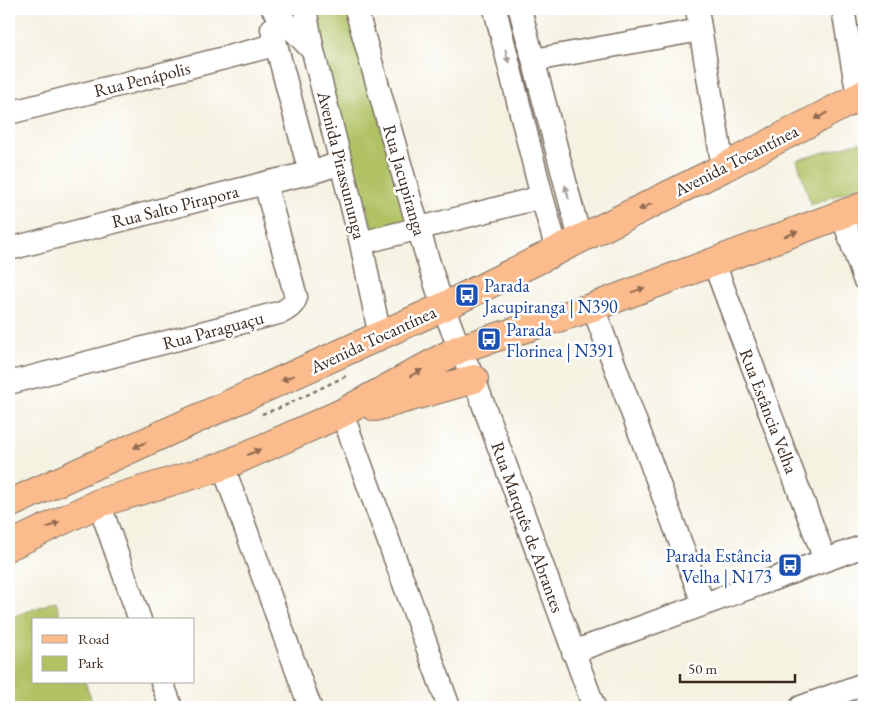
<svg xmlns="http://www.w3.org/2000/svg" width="873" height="716" font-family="'EB Garamond',serif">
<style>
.green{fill:#b1c265;stroke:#767642}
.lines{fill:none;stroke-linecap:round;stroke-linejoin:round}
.minor-casing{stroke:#7c7063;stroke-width:25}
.major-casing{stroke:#7c7063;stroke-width:30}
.path{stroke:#7c7063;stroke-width:2.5;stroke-dasharray:4 4;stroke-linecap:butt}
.minor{stroke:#fff;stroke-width:22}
.major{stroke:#fbbb8c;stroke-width:28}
.oneway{fill:#a79f9a}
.oneway2{fill:#916b50}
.labels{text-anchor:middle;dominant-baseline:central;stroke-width:5;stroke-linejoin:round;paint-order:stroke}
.street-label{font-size:18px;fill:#3b2a1e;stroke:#fff}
.transit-label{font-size:18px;fill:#164399;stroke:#fff;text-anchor:start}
</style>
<rect width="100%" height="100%" fill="#fff"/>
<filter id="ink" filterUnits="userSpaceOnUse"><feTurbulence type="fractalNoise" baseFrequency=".02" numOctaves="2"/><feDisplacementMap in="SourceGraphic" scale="10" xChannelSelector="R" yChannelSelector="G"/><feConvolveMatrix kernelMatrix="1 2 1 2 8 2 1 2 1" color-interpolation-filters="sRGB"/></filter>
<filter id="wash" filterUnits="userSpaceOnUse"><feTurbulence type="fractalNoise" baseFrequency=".0096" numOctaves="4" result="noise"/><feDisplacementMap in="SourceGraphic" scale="20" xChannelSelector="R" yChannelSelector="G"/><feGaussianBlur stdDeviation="1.12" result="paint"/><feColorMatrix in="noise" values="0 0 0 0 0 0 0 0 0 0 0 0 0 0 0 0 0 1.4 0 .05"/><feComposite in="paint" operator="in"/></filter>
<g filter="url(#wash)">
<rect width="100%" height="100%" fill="#f5f2e2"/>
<!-- green -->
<path class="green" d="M315 9H352L410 221 374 234 316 40Z
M860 142 864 153V185L811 205 797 160Z
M56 601 62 620H34V682H85L94 707H9V618Z"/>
</g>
<g filter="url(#ink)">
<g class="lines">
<!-- minor casing -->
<g class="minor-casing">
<path id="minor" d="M273 9 313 51 361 243 380 337
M305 9 313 51
M356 9C373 68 389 126 406 185 425 251 443 318 474 379L594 707
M495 9 542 197 557 250
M520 9 580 239
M697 9 723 168
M843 9 858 97
M272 29 310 173
M534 60 700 30
M9 113 275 45
M842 215 864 279
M361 243 542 197
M9 249 265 183 310 173 341 163
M714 263 825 560
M593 307 703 603
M9 383 282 312C289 308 294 305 296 297L265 183
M342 413 449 707
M223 466 310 707
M99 503 140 620
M573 652 864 546
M162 682 171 707
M801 707 864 684"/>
</g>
<!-- major casing -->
<g class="major-casing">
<path id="major" d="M375 407 474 379
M9 504 443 307 723 168 864 94
M9 546 99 503 223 466 342 413 459 349 593 307 864 206"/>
</g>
<!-- path -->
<path class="path" d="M262 414 282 407 346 376"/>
<!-- minor -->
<use href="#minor" class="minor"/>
<!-- major -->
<use href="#major" class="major"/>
</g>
<!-- one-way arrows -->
<defs><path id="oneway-solid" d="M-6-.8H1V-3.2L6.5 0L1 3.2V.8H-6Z" transform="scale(1.25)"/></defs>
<g class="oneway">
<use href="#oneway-solid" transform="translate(507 56) rotate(76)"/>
<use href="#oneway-solid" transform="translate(567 192) rotate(-104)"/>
</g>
<g class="oneway2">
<use href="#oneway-solid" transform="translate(821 116) rotate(152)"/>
<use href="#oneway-solid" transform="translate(645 207) rotate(154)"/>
<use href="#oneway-solid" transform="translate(791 234) rotate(-20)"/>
<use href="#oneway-solid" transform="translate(638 290) rotate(-20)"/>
<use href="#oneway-solid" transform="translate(416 373) rotate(-29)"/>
<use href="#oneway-solid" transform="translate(288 378) rotate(156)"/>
<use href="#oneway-solid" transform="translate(140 445) rotate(156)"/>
<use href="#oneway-solid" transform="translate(254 452) rotate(-24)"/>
<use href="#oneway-solid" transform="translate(53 525) rotate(-25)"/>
</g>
</g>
<!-- icons -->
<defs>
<g id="bus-square" transform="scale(1.25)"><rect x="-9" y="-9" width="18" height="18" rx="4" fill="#1a4fb4" stroke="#fff"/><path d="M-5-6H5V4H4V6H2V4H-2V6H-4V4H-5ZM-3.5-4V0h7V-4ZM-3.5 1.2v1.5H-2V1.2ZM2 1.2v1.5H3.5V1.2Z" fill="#fff"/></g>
</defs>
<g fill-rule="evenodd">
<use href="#bus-square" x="467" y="295"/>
<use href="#bus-square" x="489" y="339"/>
<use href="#bus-square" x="790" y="565"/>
</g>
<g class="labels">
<!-- street labels -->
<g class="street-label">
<text transform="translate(142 79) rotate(-14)">Rua Penápolis</text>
<text transform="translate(736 160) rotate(-27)">Avenida Tocantínea</text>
<text transform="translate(342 165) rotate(76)">Avenida Pirassununga</text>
<text transform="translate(405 180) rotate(74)">Rua Jacupiranga</text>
<text transform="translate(175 206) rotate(-14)">Rua Salto Pirapora</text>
<text transform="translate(213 330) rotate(-15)">Rua Paraguaçu</text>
<text transform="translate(373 339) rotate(-25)">Avenida Tocantínea</text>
<text transform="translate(769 411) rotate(69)">Rua Estância Velha</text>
<text transform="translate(528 527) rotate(70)">Rua Marquês de Abrantes</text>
</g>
<!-- transit labels -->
<g class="transit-label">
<text x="484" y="285">Parada<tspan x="484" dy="21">Jacupiranga | N390</tspan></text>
<text x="506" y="329">Parada<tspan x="506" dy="21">Florinea | N391</tspan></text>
<text x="772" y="555" text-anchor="end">Parada Estância<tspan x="772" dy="21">Velha | N173</tspan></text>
</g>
</g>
<!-- margin -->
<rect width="873" height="716" fill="none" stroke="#fff" stroke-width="30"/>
<!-- legend -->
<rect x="32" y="618" width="162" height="65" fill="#ffffff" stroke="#b1aaa5"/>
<rect x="42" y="635" width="25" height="8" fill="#fbbb8c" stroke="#b1aaa5"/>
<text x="78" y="644" font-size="15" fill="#3b2a1e">Road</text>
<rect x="42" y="656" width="25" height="15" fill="#b1c265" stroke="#b1aaa5"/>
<text x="78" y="668" font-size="15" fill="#3b2a1e">Park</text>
<!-- scale -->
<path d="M680 674v8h115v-8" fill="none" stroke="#3b2a1e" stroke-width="2.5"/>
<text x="688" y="674" font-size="15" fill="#3b2a1e" stroke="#ffffff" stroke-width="4" paint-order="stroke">50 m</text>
</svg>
